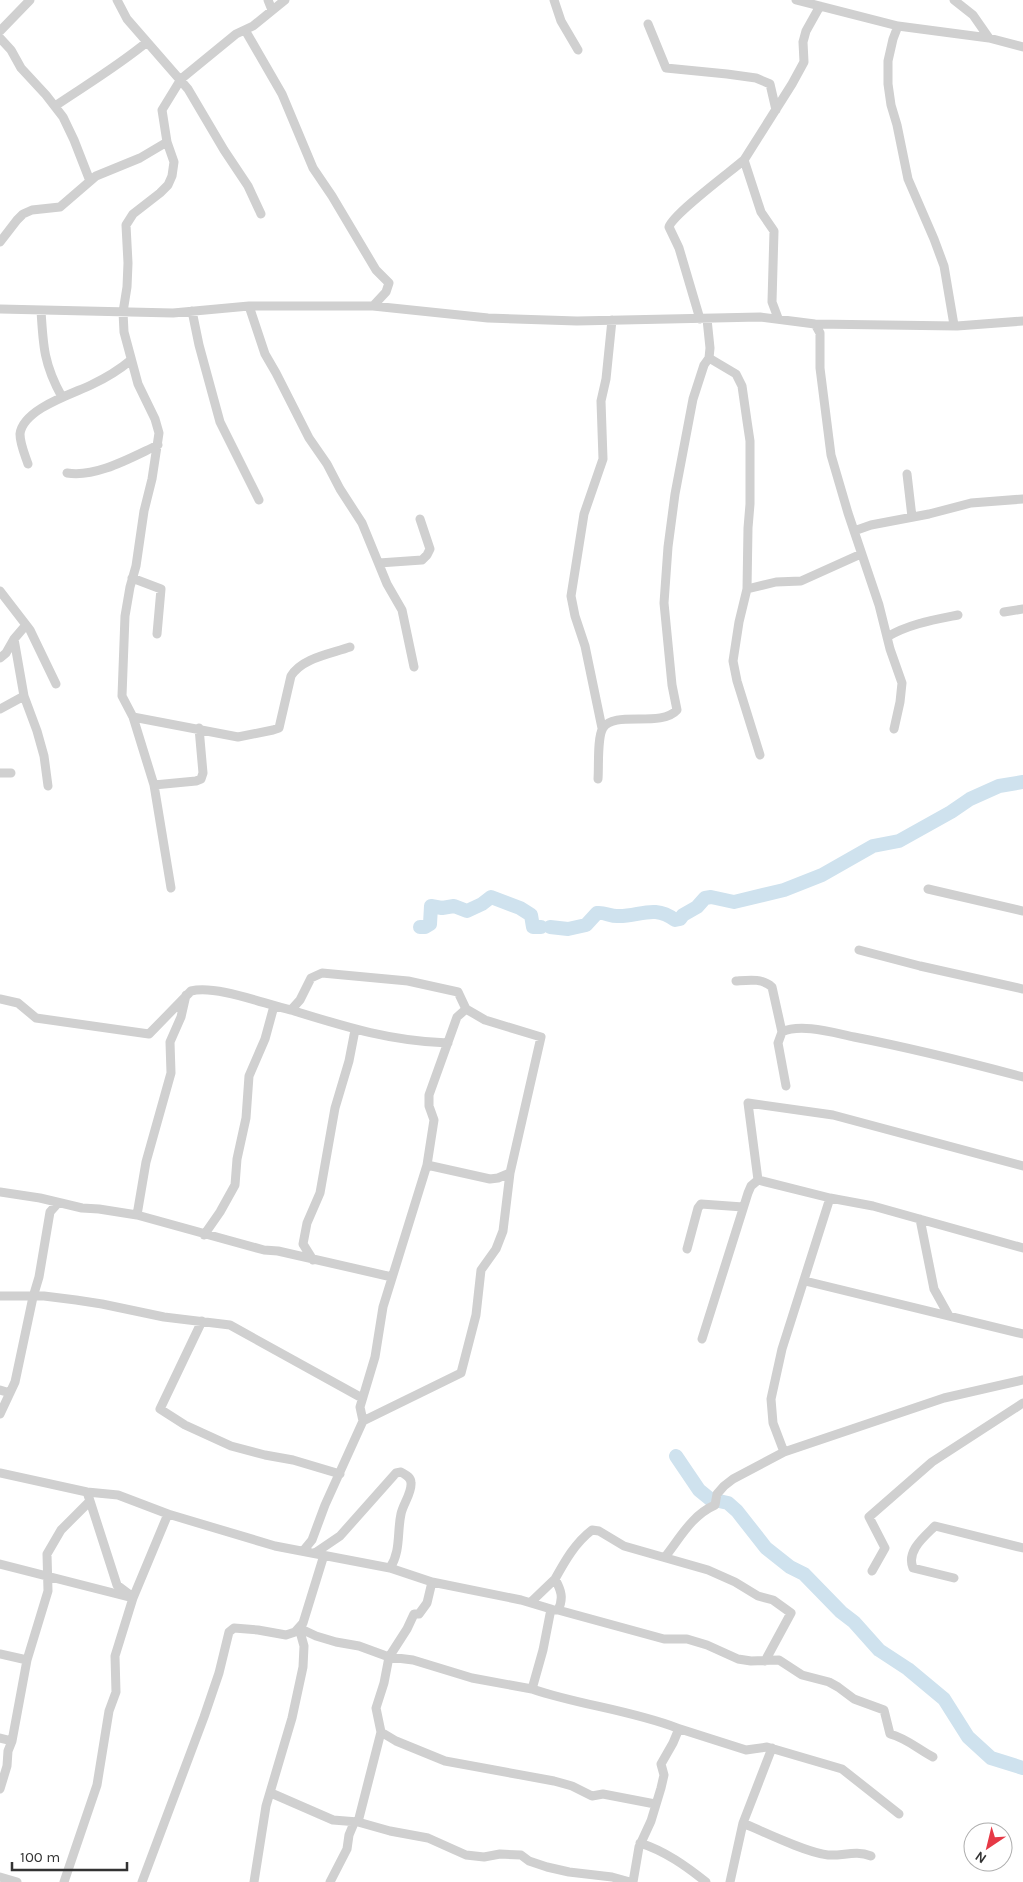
<svg xmlns="http://www.w3.org/2000/svg" width="1023" height="1882" font-family="Karla,sans-serif">
<style>
.lines{fill:none;stroke-linecap:round;stroke-linejoin:round}
.river{stroke:#cfe2ee;stroke-width:14}
.minor{stroke:#d0d0d0;stroke-width:9}
</style>
<rect width="100%" height="100%" fill="#fff"/>
<g class="lines">
<!-- river -->
<path class="river" d="M420 927H425L430 924 431 906 442 908 454 906 467 911 482 904 491 897 520 908 531 915 533 927H541
M550 927 568 929 586 925 597 913C604 912 610 916 617 916 639 917 654 904 675 920L680 919 683 915 697 907 705 898 711 897 734 902 784 890 822 875 873 846 899 841 951 812 970 799 999 786 1023 782
M676 1456 699 1490 710 1499 728 1503 737 1511 766 1548 790 1567 804 1574 841 1612 854 1622 879 1650 908 1669 944 1699 968 1737 991 1758 1023 1768"/>
<!-- minor -->
<path class="minor" d="M117 0 127 19 188 89 224 150 248 186 261 214
M268 0 272 10
M554 0 561 21 578 50
M796 0 898 26 989 38 1023 47
M954 0 973 15 989 38
M648 24 666 68 727 74 756 78 770 84 776 110
M898 26 893 39 888 61V84L891 105 897 125 908 179 934 239 944 266 954 325
M245 30 282 94 313 168 332 196 376 270 389 283 386 292 373 306
M0 31 30 0
M0 38 11 50 21 68 46 95 63 117 74 140 90 181
M55 106C86 85 118 66 147 42
M0 242 17 220 23 214 32 210 60 207 96 176 140 158 167 142
M249 306 265 354 276 373 309 438 327 464 340 489 362 523 387 584 402 610 414 667
M0 309 173 313 249 306H373L488 318 577 321 760 317 815 324 957 326 1023 321
M41 310C43 346 44 365 62 397
M192 311 199 345 220 422 259 500
M778 318 772 302 774 231 761 212 744 160 792 84 804 62 803 42 806 31 820 6
M700 319 679 248 669 227C673 214 730 172 744 160
M815 324 820 333V368L831 455 848 513 879 605 890 649 902 683 900 702 894 729
M709 358 736 374 742 386 747 421 750 441V504L748 528 747 589 739 622 733 661 737 681 760 755
M28 464C25 455 20 444 20 434 23 409 72 394 91 385 106 378 119 370 131 360
M67 473C96 478 132 457 158 445
M907 474 912 517
M854 531 871 525 929 514 971 503 1023 499
M379 563 422 560 427 555 430 549 420 519
M132 578 161 589 157 634
M747 589 776 582 801 581 861 554
M0 591 30 630 56 684
M1004 612 1023 609
M887 637C909 624 933 620 958 615
M14 639 24 696 37 731 44 756 48 786
M0 658 6 653 14 639 26 625
M0 709 24 696
M133 717 238 737 273 730 279 728 291 676C302 658 330 654 350 647
M602 728 585 646 575 616 571 596 584 514 603 459 601 401 606 379 612 320
M0 773H11
M598 779C599 767 597 737 603 728 614 710 661 728 677 710L672 685 664 603 668 547 675 494 693 399 704 365 709 358 710 348 707 319
M154 785 196 781 201 779 203 773 199 728
M171 888 154 785 133 717 122 696 125 616 130 587 136 566 144 511 152 479 159 433 155 419 138 384 124 332 123 312 127 287 128 263 126 225 133 214 160 193 168 185 172 176 174 162 167 142 162 110 181 79 236 34 253 26 285 0
M928 889 1023 911
M859 950 920 966 1023 989
M736 981C749 980 762 978 772 987L782 1032
M0 999 18 1003 36 1018 149 1034 191 991C217 985 264 1004 291 1010L300 1000 311 978 322 973 408 981 458 992 466 1009
M291 1010C346 1027 390 1041 448 1043
M786 1086 778 1043 782 1032C801 1023 834 1033 854 1037 911 1048 967 1062 1023 1077
M758 1180 748 1103 833 1115 1023 1166
M0 1192 40 1198 82 1208 99 1209 137 1215 264 1250 278 1251 392 1277
M137 1215 146 1162 171 1073 170 1042 181 1017 186 995
M920 1219 934 1289 949 1316
M204 1235 220 1212 235 1185 237 1159 246 1118 249 1076 265 1039 274 1006
M687 1249 698 1208 701 1204 743 1207
M313 1260 303 1244 307 1223 320 1193 335 1108 349 1061 355 1030
M805 1281 1023 1334
M0 1296H44L76 1300 102 1304 164 1317 230 1325 362 1398
M202 1321 160 1409 185 1425 231 1446 265 1455 293 1460 340 1474
M702 1339 748 1193 751 1186 758 1180 830 1198 873 1206 1023 1248
M0 1390 10 1393
M0 1414 15 1382 33 1297 39 1277 50 1212 58 1203
M363 1421 461 1373 476 1315 481 1270 496 1249 503 1231 510 1173
M784 1452 773 1423 771 1399 782 1349 830 1198
M0 1473 87 1492 118 1495 168 1514 275 1546 390 1568 432 1582 521 1600 551 1609 543 1650 532 1689C579 1705 630 1710 677 1728L678 1731 673 1743 661 1764 664 1775 661 1788 651 1821 639 1847 633 1882
M90 1501 117 1585 129 1594
M303 1551 312 1540 325 1505 363 1421 360 1407 375 1357 383 1307 427 1165 434 1120 429 1106V1095L457 1017 466 1009 485 1020 541 1037 510 1173 498 1178 490 1179 427 1165
M315 1553 340 1536 396 1473 401 1472C406 1475 411 1477 411 1483 412 1493 403 1504 401 1514 397 1532 401 1551 390 1568
M665 1557C680 1538 692 1515 715 1505L717 1494 724 1486 733 1479 784 1452 944 1398 1023 1380
M0 1564 133 1598
M872 1571 885 1548 869 1517 932 1462 1023 1403
M954 1578 913 1568C906 1551 924 1537 935 1526L1023 1548
M531 1602 555 1579
M553 1610H558C564 1598 561 1590 555 1579 565 1561 575 1543 592 1530L599 1531 624 1546 708 1570 735 1582 758 1596 773 1600 791 1613 765 1661
M558 1610 664 1639H687L707 1645 738 1659 751 1661 779 1660 802 1675 829 1682 838 1687 854 1699 884 1710 890 1734C906 1738 918 1749 933 1757
M299 1628 316 1636 336 1642 359 1646 389 1657 413 1660 472 1678 532 1689
M0 1654 27 1660
M677 1728 746 1750 767 1747 842 1769 899 1814
M381 1732 396 1741 445 1761 554 1781 572 1786 592 1796 603 1794 655 1804
M0 1738 12 1741
M0 1789 7 1766 8 1751 12 1741 27 1660 48 1591 47 1554 61 1530 90 1501 87 1492
M271 1793 333 1820 358 1822 381 1732 376 1708 384 1683 389 1657 407 1629 414 1614H419L427 1603 432 1582
M358 1822 390 1831 428 1838 466 1855 484 1857 500 1854 521 1855 529 1861 547 1867 569 1872 612 1877 630 1882
M743 1823C764 1832 807 1853 828 1855 844 1856 855 1850 871 1856
M640 1843C665 1851 686 1866 706 1882
M0 1877 17 1882
M64 1882 97 1785 109 1711 116 1692 115 1656 133 1598 168 1514
M142 1882 204 1717 219 1673 229 1632 234 1628 258 1630 286 1635 295 1632 303 1623 324 1555
M254 1882 266 1806 292 1718 303 1667 304 1646 299 1628
M330 1882 347 1849 349 1835 354 1823
M730 1882 743 1823 772 1748"/>
</g>
<!-- north arrow -->
<g transform="translate(988 1847) rotate(215)"><circle r="24" fill="#ffffff" stroke="#adadad"/>
<path d="M0-4L9 19L0 12L-9 19Z" fill="#e63946"/>
<text y="-8" font-size="14" font-weight="bold" text-anchor="middle" fill="#333333">N</text>
</g>
<!-- scale -->
<path d="M12 1862v8h115v-8" fill="none" stroke="#333333" stroke-width="2.5"/>
<text x="20" y="1862" font-size="15" fill="#333333" stroke="#ffffff" stroke-width="4" paint-order="stroke">100 m</text>
</svg>
